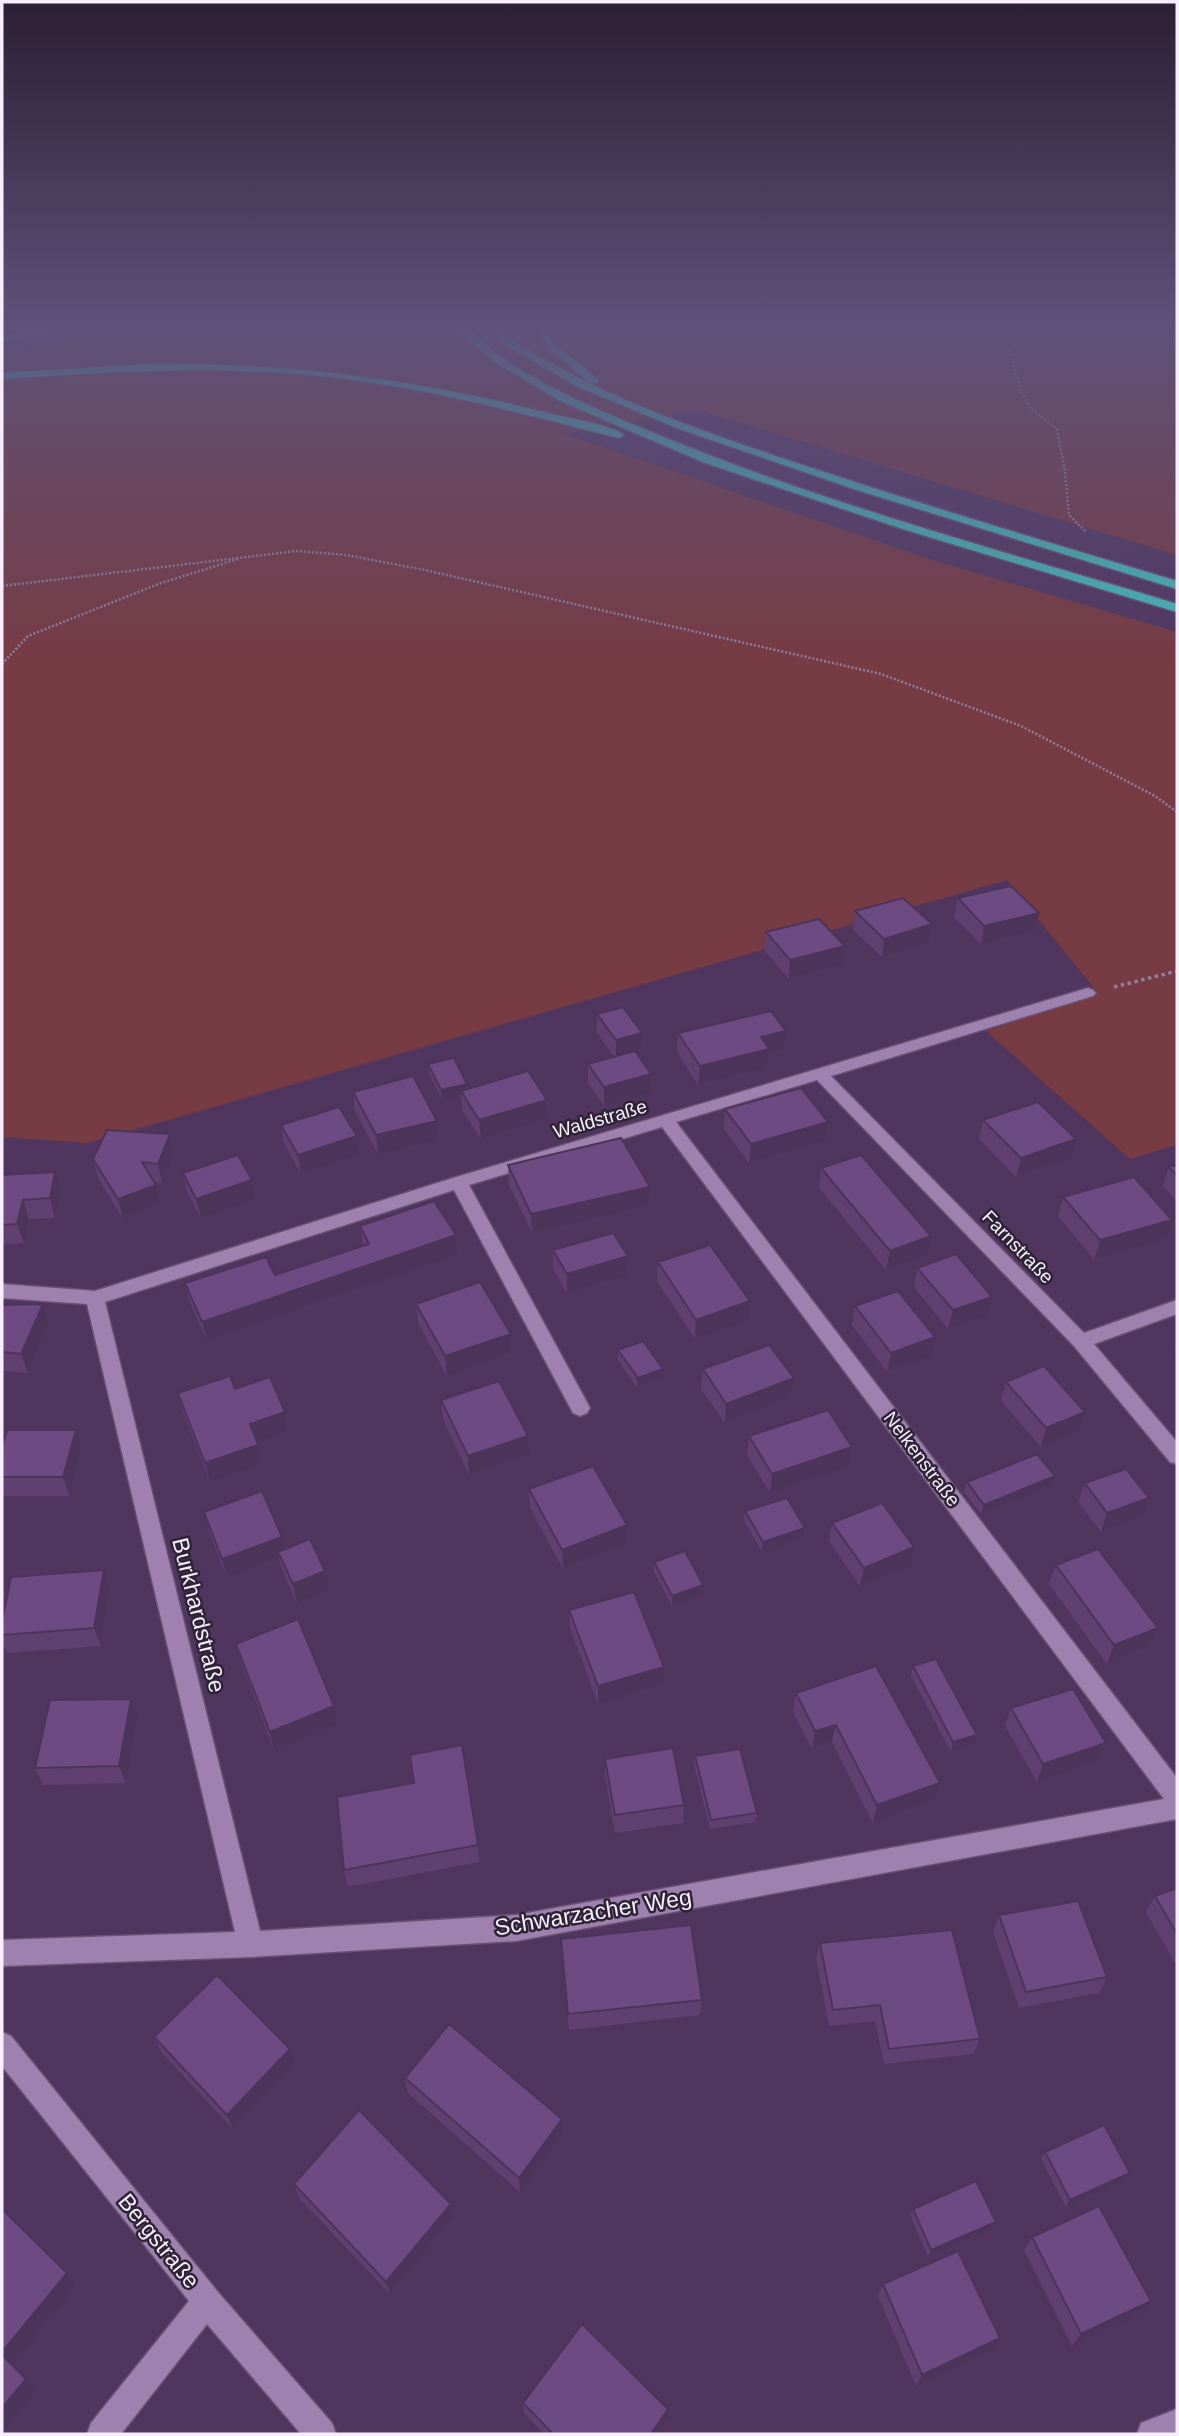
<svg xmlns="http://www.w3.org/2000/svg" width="1179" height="2436" font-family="Arial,sans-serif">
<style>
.green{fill:#773b43}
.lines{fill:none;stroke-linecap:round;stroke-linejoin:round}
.minor-casing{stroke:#685273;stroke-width:3}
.highway-casing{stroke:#685273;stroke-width:3}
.path-far1{stroke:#937f9e;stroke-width:2.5;stroke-dasharray:2 2;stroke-linecap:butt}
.path{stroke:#937f9e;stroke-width:3.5;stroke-dasharray:3.5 3.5;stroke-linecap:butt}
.minor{fill:#9f81b0;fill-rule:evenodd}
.highway{fill:#43bcb9;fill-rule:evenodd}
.wall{fill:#5f4070}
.shaded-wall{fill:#4d345b}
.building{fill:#6e4a82;stroke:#4d345b;stroke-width:2}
.labels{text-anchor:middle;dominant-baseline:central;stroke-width:5;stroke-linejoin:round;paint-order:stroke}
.street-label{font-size:19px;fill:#f7edfd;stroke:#2f2336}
.near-street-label{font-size:23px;fill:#f7edfd;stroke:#2f2336}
</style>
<rect width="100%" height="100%" fill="#50365f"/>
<!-- green -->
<path class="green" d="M117 326H1177V555L698 410 564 434 936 561 1177 632V1145L1130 1159 986 1031 1098 993 1007 880 88 1143 2 1137V355Z"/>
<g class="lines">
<!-- minor casing -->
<g class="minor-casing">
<path id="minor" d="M1088 988 1093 990 1096 993 1093 996 831 1076 1084 1333 1177 1300V1314L1094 1344 1177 1442V1464L1170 1462 1074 1346 817 1080 676 1122 1177 1778V1819L516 1941 251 1957 2 1966V1940L235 1932 87 1304 2 1298V1284L95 1291 453 1178ZM662 1127 1164 1799 516 1915 260 1931 105 1302 454 1190 573 1413 580 1416 587 1413 590 1408 469 1185Z
M2 2032 11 2036 217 2291 332 2423 336 2434H301L207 2324 121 2434H87L91 2423 189 2301 2 2066Z
M1177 2409V2434H1137L1141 2423Z"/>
</g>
<!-- highway casing -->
<g class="highway-casing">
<path id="highway" d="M42 326H59L2 343V337Z
M452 326C471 326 484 345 500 356 542 386 590 406 637 426 811 500 996 549 1177 604V612L906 530 705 463 560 401 493 361Z
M481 326H492C583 390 687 426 791 461 919 504 1048 542 1177 581V589L857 490 682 430 578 387 513 350Z
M534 326H543L557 346 598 379V383H590L551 350Z
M152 364C289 363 415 379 548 413 568 418 609 424 624 435L619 438C531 416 444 392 353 380 236 364 119 371 2 379V373Z"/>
</g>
<!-- path-far1 -->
<path class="path-far1" d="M977 326 1009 350 1021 391 1031 409 1057 429 1065 471 1069 515 1086 532
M2 586 297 551 346 555 425 570 881 674 1021 726 1155 796 1177 812
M2 664 28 636 161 583 238 559"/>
<!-- path -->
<path class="path" d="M1114 987 1177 971"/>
<!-- minor -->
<use href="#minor" class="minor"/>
<!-- highway -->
<use href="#highway" class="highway"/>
</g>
<!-- wall -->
<path class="wall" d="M958 898 1035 931 981 944 954 917Z
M855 911 932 924 929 943 882 957 853 930Z
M766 932 842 965 789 979 764 950Z
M597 1014 642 1033 641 1052 636 1054 651 1093 604 1106 588 1083V1064L614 1057 597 1033Z
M786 1031 784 1050 769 1054 767 1068 698 1085 677 1052 678 1033Z
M428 1064 468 1089 547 1100 548 1119 481 1139 462 1110 461 1095 442 1100 429 1073Z
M353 1092 437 1121 439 1140 378 1155 355 1111Z
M725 1109 825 1141 749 1163 724 1129Z
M983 1120 1076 1139 1071 1158 1016 1177 979 1139Z
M281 1125 359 1155 301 1174 284 1144Z
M170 1134 174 1153 162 1183 155 1182 161 1204 123 1219 98 1178 93 1159Z
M508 1165 650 1187 649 1206 532 1233 509 1185Z
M1177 1165V1202L1163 1186 1169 1167Z
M821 1168 927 1255 886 1270 819 1187Z
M55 1172 61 1191 55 1218 29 1219 24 1243 2 1244V1175Z
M183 1173 252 1180 256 1200 201 1218 187 1192Z
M1063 1197 1172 1220 1166 1239 1094 1260 1058 1216Z
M360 1226 456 1235 458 1255 207 1341 190 1302 185 1283 275 1275 363 1246Z
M553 1250 628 1256 627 1276 567 1293 553 1269Z
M658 1262 748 1321 695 1339 657 1281Z
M917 1268 992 1297 988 1316 948 1329 914 1287Z
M43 1304 49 1323 28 1373 2 1371V1305Z
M416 1304 511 1334 512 1353 447 1376 418 1323Z
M855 1306 931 1356 887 1372 852 1325Z
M1177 1342V1355L1174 1351Z
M618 1350 662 1378 637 1388 618 1360Z
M703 1369 794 1378 791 1397 725 1423 701 1389Z
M1006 1382 1079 1431 1041 1447 1001 1401Z
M235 1389 285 1412 288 1432 257 1442 262 1464 210 1482 183 1412 178 1393Z
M441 1400 529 1455 469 1475 443 1419Z
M749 1436 852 1447 849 1466 770 1493 747 1455Z
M2 1447 82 1449 70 1496H2Z
M967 1482 1052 1485 981 1514 964 1492Z
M1085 1483 1142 1516 1101 1532 1078 1502Z
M529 1489 627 1525V1544L563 1569 530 1508Z
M745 1511 805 1528 804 1537 762 1552 744 1521Z
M204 1512 282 1537 284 1549 329 1590 297 1603 282 1570 279 1558 227 1578 209 1531Z
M832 1523 910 1566 860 1586 829 1541Z
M654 1562 703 1585V1595L672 1606 654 1572Z
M1056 1565 1158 1628 1150 1646 1107 1664 1049 1584Z
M104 1570 110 1588 101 1646 7 1653 2 1641V1635Z
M569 1610 663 1685 598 1704 570 1628Z
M236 1644 338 1724 274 1750 241 1662Z
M913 1666 977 1735 974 1744 951 1752 911 1676Z
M796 1693 935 1800 873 1823 832 1742 812 1749 793 1712Z
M1011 1708 1106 1743 1098 1761 1037 1782 1005 1726Z
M138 1717 126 1783 43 1785 35 1768Z
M695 1756 757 1813 755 1822 710 1829 694 1765Z
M605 1759 684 1805 683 1823 615 1833 605 1776Z
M478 1845 479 1862 348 1887 344 1870Z
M1177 1888V1967L1146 1912 1155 1896Z
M999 1915 1107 1977 1099 1993 1019 2008 993 1932Z
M561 1939 702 2000 700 2015 569 2030 562 1955Z
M820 1943 980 2039 973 2054 884 2064 875 2021 829 2026 816 1959Z
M154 2037 295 2064 233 2129 161 2052Z
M405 2078 562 2119 563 2134 520 2192 408 2093Z
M1045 2152 1130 2173 1125 2180 1066 2207 1041 2159Z
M294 2184 451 2204 454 2217 390 2294 299 2198Z
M913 2209 996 2222 992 2229 928 2257 910 2215Z
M1032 2237 1151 2301 1141 2313 1072 2346 1024 2250Z
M883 2284 1000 2338 993 2350 916 2386 878 2296Z
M523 2403 666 2420 657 2434H544L524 2413Z"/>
<!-- shaded-wall -->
<path class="shaded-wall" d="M1039 913 1035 931 981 944 984 926Z
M932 924 929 943 882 957 884 939Z
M845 946 842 965 789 979 790 960Z
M786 1031 784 1050 769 1054 767 1068 698 1085 700 1066 761 1037Z
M642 1033 641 1052 616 1059V1040Z
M651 1074V1093L604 1106V1087Z
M467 1084 468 1093 461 1091V1095L442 1100 441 1090Z
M547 1100 548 1119 481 1139 479 1120Z
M437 1121 439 1140 378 1155 376 1135Z
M828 1122 825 1141 749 1163 751 1144Z
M170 1134 174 1153 162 1183 158 1164Z
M357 1136 359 1155 301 1174 298 1155Z
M1076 1139 1071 1158 1016 1177 1021 1158Z
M55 1172 61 1191 55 1218 50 1198Z
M252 1180 256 1200 201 1218 196 1199Z
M156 1185 161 1204 123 1219 118 1199Z
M650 1187 649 1206 532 1233 531 1214Z
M23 1200 29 1219 24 1243 17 1224Z
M1172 1220 1166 1239 1094 1260 1100 1240Z
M456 1235 458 1255 207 1341 202 1322Z
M931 1236 927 1255 886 1270 890 1251Z
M628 1256 627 1276 567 1293V1274Z
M992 1297 988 1316 948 1329 953 1310Z
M750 1301 748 1321 695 1339 696 1320Z
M43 1304 49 1323 28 1373 21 1354Z
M511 1334 512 1353 447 1376 445 1356Z
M935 1337 931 1356 887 1372 891 1353Z
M663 1369 662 1378 637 1388 638 1378Z
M794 1378 791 1397 725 1423 726 1404Z
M285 1412 288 1432 254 1443 250 1424Z
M1085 1412 1079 1431 1041 1447 1046 1428Z
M76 1430 82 1449 70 1496 63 1477Z
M528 1436 529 1455 469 1475 468 1456Z
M258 1445 262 1464 210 1482 205 1463Z
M852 1447 849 1466 770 1493 772 1474Z
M1055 1476 1052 1485 981 1514 984 1505Z
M1149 1498 1142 1516 1101 1532 1107 1513Z
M627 1525V1544L563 1569 562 1550Z
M805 1528 804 1537 762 1552 763 1542Z
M282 1537 286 1556 278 1552 279 1558 227 1578 222 1559Z
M914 1547 910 1566 860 1586 864 1568Z
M104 1570 110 1588 101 1646 94 1628Z
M325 1571 329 1590 297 1603 293 1584Z
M703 1585V1595L672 1606V1596Z
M1158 1628 1150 1646 1107 1664 1114 1645Z
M664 1667 663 1685 598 1704V1686Z
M131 1699 138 1717 126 1783 119 1766Z
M334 1706 338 1724 274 1750 270 1732Z
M836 1725 832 1742 812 1749 815 1731Z
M977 1735 974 1744 951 1752 953 1742Z
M1106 1743 1098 1761 1037 1782 1043 1764Z
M940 1783 935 1800 873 1823 877 1805Z
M290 2049 295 2064 233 2129 227 2115Z
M562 2119 563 2134 520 2192 519 2178Z
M1130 2173 1125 2180 1066 2207 1070 2200Z
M451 2204 454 2217 390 2294 386 2282Z
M996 2222 992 2229 928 2257 931 2250Z
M67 2273 76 2285 12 2365 2 2355V2352Z
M1151 2301 1141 2313 1072 2346 1081 2334Z
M1000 2338 993 2350 916 2386 922 2375Z
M26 2379 36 2390 2 2433V2408Z
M668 2409 666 2420 657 2434H651Z"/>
<!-- building -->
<path class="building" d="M1011 886 1039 913 984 926 958 898Z
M903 898 932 924 884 939 855 911Z
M819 919 845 946 790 960 766 932Z
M623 1007 642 1033 616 1040 597 1014Z
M771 1011 786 1031 761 1037 769 1049 700 1066 678 1033Z
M635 1051 651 1074 604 1087 588 1064Z
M454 1058 467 1084 441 1090 428 1064Z
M528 1071 547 1100 479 1120 461 1091Z
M413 1076 437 1121 376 1135 353 1092Z
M801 1088 828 1122 751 1144 725 1109Z
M1038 1102 1076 1139 1021 1158 983 1120Z
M339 1107 357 1136 298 1155 281 1125Z
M107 1130 170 1134 158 1164 142 1162 156 1185 118 1199 93 1159Z
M621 1138 650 1187 531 1214 508 1165Z
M238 1155 252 1180 196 1199 183 1173Z
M861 1155 931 1236 890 1251 821 1168Z
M1177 1165V1176L1169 1167Z
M55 1172 50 1198 23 1200 17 1224 2 1225V1175Z
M1134 1177 1172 1220 1100 1240 1063 1197Z
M434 1201 456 1235 202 1322 185 1283 266 1257 275 1275 369 1244 360 1226Z
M613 1233 628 1256 567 1274 553 1250Z
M710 1245 750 1301 696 1320 658 1262Z
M956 1254 992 1297 953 1310 917 1268Z
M480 1282 511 1334 445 1356 416 1304Z
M898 1291 935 1337 891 1353 855 1306Z
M43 1304 21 1354 2 1352V1305Z
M643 1341 663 1369 638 1378 618 1350Z
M769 1345 794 1378 726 1404 703 1369Z
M1044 1366 1085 1412 1046 1428 1006 1382Z
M230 1376 235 1389 270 1377 285 1412 250 1424 258 1445 205 1463 178 1393Z
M499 1381 528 1436 468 1456 441 1400Z
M828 1410 852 1447 772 1474 749 1436Z
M7 1430H76L63 1477H2V1447Z
M1037 1454 1055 1476 984 1505 967 1482Z
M593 1466 627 1525 562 1550 529 1489Z
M1126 1469 1149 1498 1107 1513 1085 1483Z
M262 1491 282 1537 222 1559 204 1512Z
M787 1498 805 1528 763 1542 745 1511Z
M882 1503 914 1547 864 1568 832 1523Z
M310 1539 325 1571 293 1584 278 1552Z
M1098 1549 1158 1628 1114 1645 1056 1565Z
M685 1551 703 1585 672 1596 654 1562Z
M104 1570 94 1628 2 1635V1622L11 1577Z
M634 1592 664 1667 598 1686 569 1610Z
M298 1619 334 1706 270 1732 236 1644Z
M936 1659 977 1735 953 1742 913 1666Z
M876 1666 940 1783 877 1805 836 1725 815 1731 796 1693Z
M1073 1689 1106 1743 1043 1764 1011 1708Z
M131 1699 119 1766 35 1768 50 1700Z
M462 1745 478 1845 344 1870 337 1797 414 1783 410 1755Z
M673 1748 684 1805 615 1815 605 1759Z
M740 1749 757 1813 711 1820 695 1756Z
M1177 1888V1934L1155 1896Z
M1078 1901 1107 1977 1026 1992 999 1915Z
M691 1925 702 2000 568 2014 561 1939Z
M952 1930 980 2039 889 2049 880 2005 833 2010 820 1943Z
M217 1975 290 2049 227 2115 154 2037Z
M449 2024 562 2119 519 2178 405 2078Z
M359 2110 451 2204 386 2282 294 2184Z
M1104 2125 1130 2173 1070 2200 1045 2152Z
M976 2181 996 2222 931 2250 913 2209Z
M1099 2206 1151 2301 1081 2334 1032 2237Z
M2 2209 67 2273 2 2352Z
M958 2251 1000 2338 922 2375 883 2284Z
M582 2324 668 2409 651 2434H553L523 2403Z
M2 2355 26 2379 2 2408Z"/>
<!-- sky -->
<linearGradient id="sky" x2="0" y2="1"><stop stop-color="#2c1e34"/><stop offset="0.49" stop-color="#5e527a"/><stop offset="1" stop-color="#5e527a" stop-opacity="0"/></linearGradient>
<rect width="1179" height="667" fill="url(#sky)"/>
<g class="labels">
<!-- street labels -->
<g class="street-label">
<text transform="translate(600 1119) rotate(-16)">Waldstraße</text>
<text transform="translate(1018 1247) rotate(46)">Farnstraße</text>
<text transform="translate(922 1459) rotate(53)">Nelkenstraße</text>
</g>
<!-- near-street labels -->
<g class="near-street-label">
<text transform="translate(199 1615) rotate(76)">Burkhardstraße</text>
<text transform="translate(593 1912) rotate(-9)">Schwarzacher Weg</text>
<text transform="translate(159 2241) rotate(51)">Bergstraße</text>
</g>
</g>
<!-- border -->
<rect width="1179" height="2436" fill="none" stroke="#f7edfd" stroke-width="7"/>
</svg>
